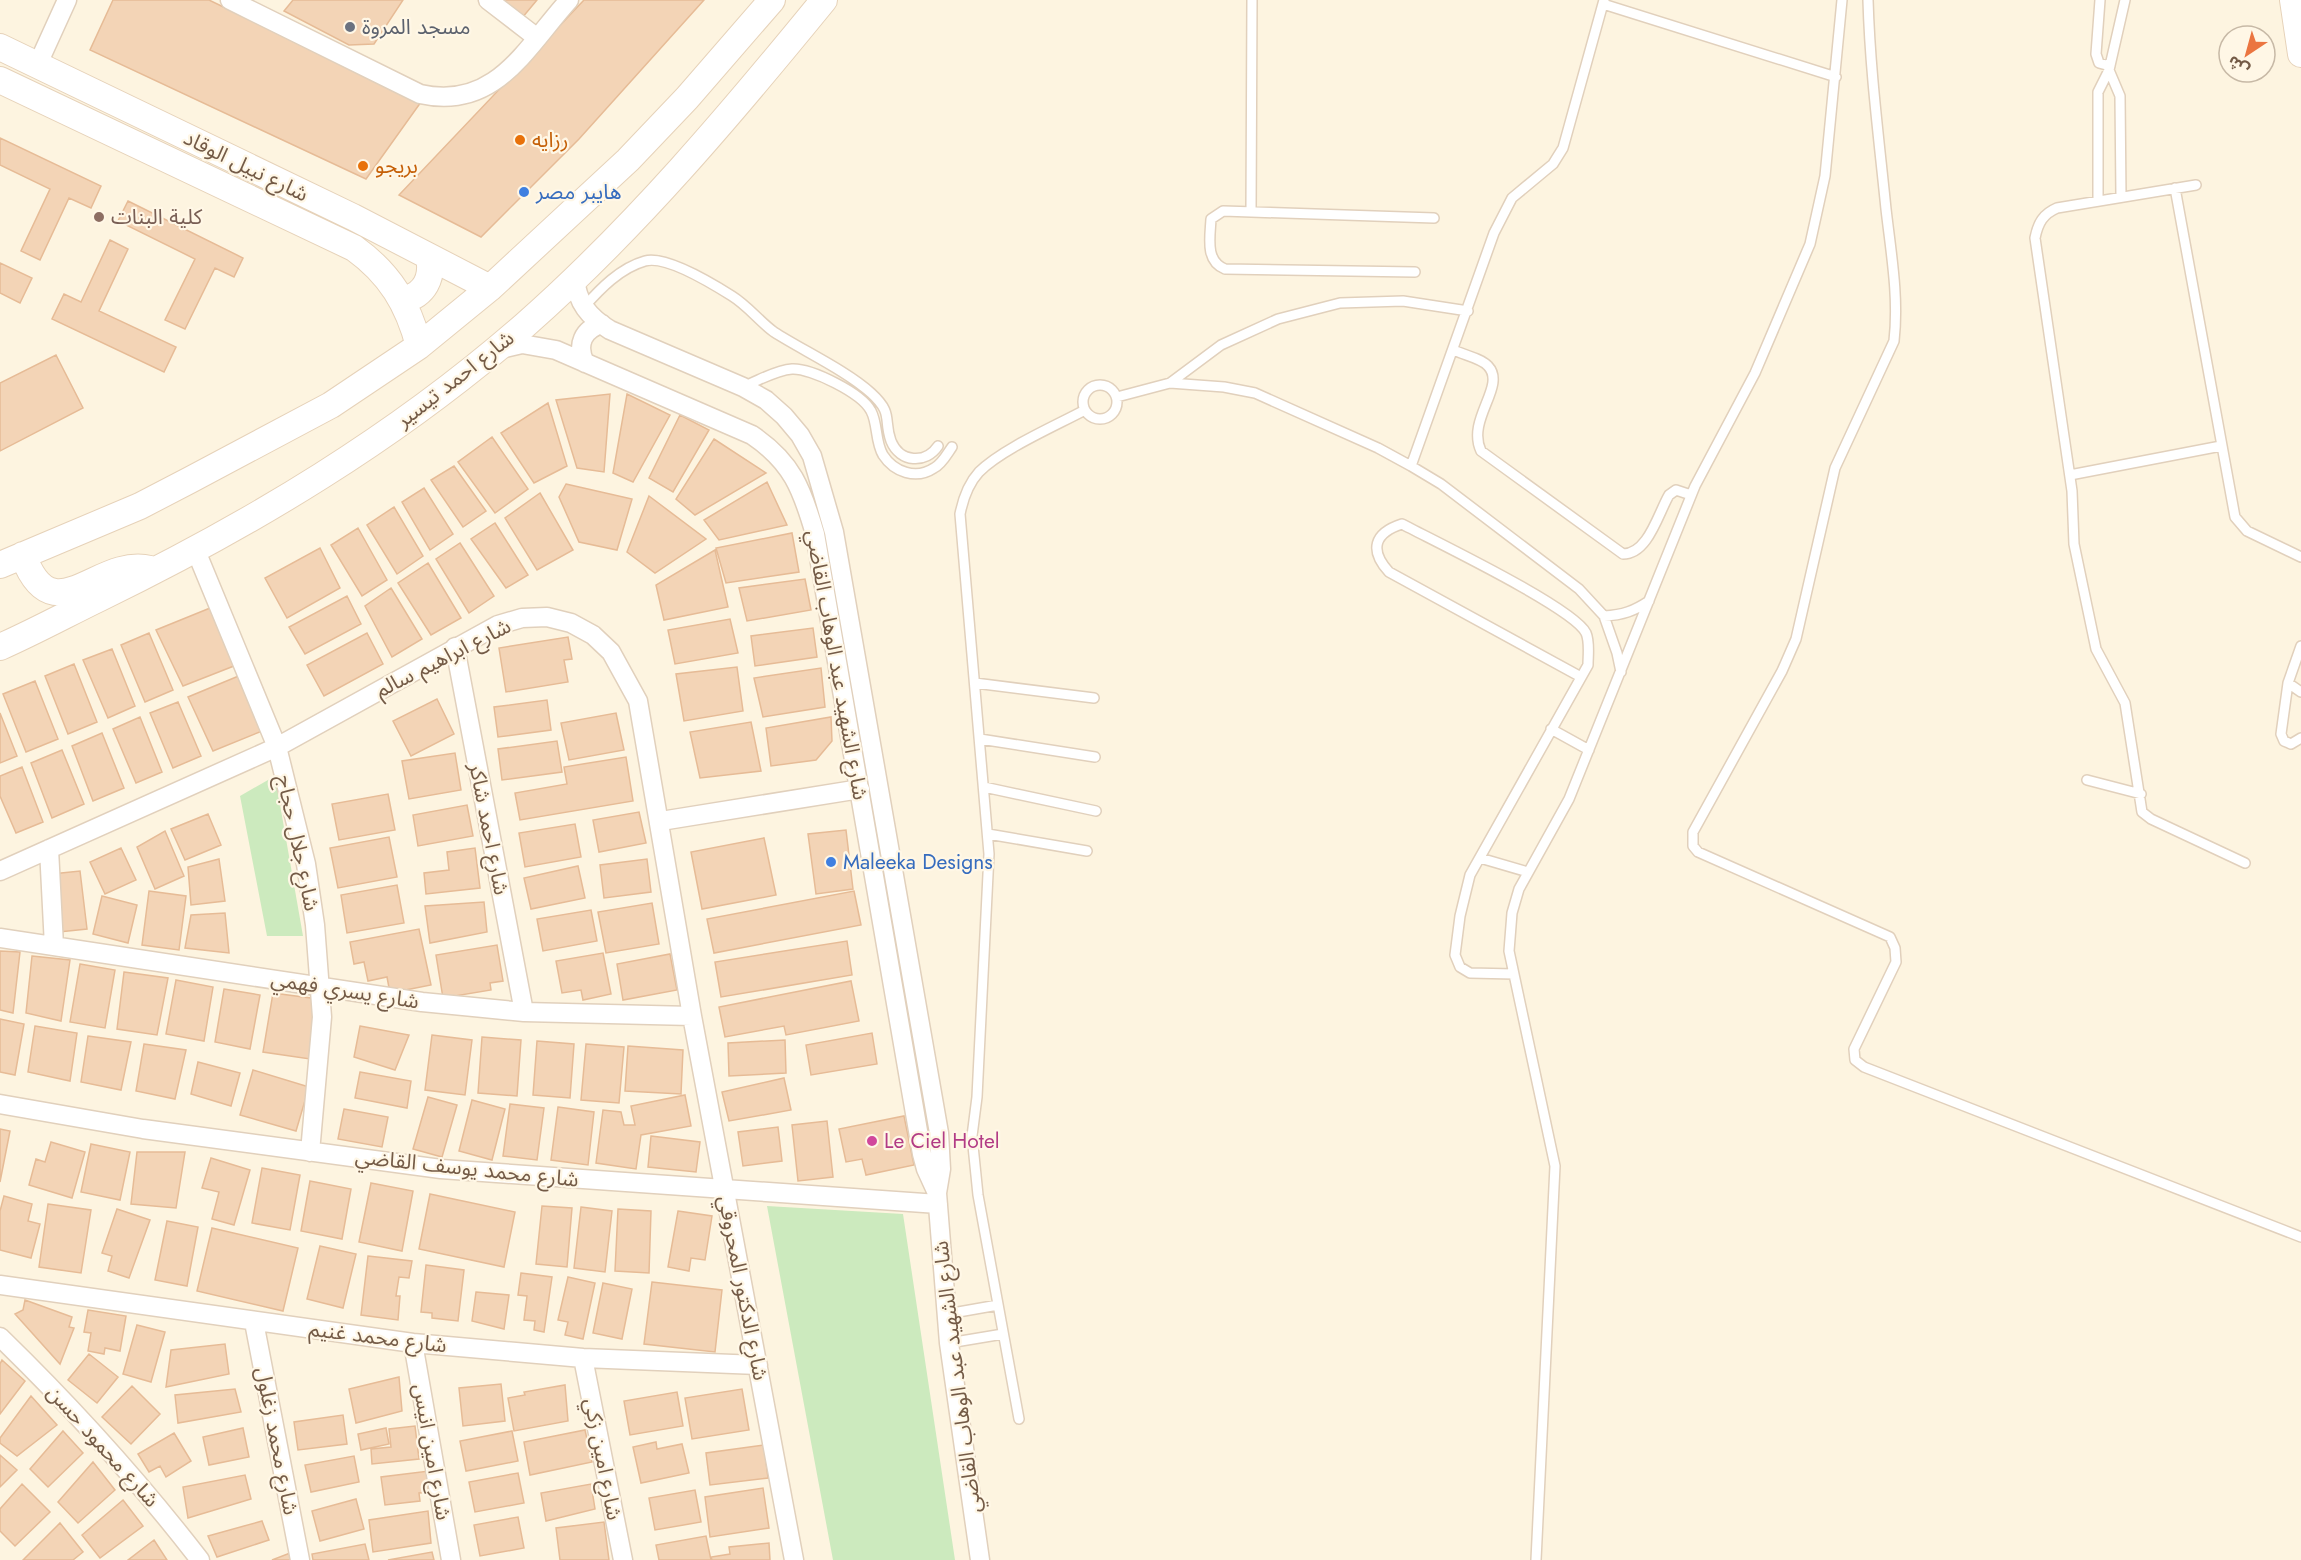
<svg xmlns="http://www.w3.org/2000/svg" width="2301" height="1560" font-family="Jost,'Noto Sans Arabic',sans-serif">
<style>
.green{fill:#cceabe}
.building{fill:#f3d4b6;stroke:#e6bb96;stroke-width:1.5}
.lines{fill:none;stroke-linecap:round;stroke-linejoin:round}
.lane-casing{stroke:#e1d0bc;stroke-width:12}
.street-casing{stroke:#e1d0bc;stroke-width:21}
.secondary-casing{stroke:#e6d2b9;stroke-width:28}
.lane{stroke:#fff;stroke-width:9}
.street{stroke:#fff;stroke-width:18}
.secondary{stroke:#fff;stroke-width:26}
.worship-dot{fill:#6b7280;stroke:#fff7e6;stroke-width:2}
.food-dot{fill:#e8710a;stroke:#fff7e6;stroke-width:2}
.shop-dot{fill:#3f7fe0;stroke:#fff7e6;stroke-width:2}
.education-dot{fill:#8d6e63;stroke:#fff7e6;stroke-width:2}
.hotel-dot{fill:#d1479c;stroke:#fff7e6;stroke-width:2}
.labels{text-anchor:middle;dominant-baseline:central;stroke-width:4.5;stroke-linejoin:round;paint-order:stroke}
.worship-label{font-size:21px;fill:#5b616d;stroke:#fff7e6;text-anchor:start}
.food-label{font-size:21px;fill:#c56008;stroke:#fff7e6;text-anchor:start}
.street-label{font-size:21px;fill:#745b47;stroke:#fff7e6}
.shop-label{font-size:21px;fill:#366cbe;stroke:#fff7e6;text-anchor:start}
.education-label{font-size:21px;fill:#785e54;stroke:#fff7e6;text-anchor:start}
.hotel-label{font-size:21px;fill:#b23c85;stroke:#fff7e6;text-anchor:start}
</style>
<rect width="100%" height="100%" fill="#fdf4e0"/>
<!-- green -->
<path class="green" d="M275 776 303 936H267L240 796Z
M767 1206 903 1214 955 1560H833Z"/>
<!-- building -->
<path class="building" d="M113 0H209L421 102 366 179 90 50Z
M293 0H403L374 44 349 45 284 11Z
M499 0H537L522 18Z
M584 0H704L579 139 481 237 399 195Z
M0 138 101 186 91 208 69 198 40 260 21 251 50 189 0 165Z
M128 201 243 258 234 277 215 268 185 329 165 320 195 259 118 221Z
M110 240 128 249 99 311 176 347 164 372 52 319 64 294 81 302Z
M0 263 32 278 20 303 0 293Z
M56 355 83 408 0 451V383Z
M610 394 604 472 577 468 556 400Z
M627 394 670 415 633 482 613 473Z
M548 403 567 466 534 483 501 433Z
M680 415 709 430 673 492 649 478Z
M492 437 528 489 495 513 458 462Z
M714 439 766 473 695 515 676 499Z
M454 466 486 511 463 527 431 480Z
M767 482 787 525 719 540 704 520Z
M566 484 632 499 617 550 579 542 559 497Z
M424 488 453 534 430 550 402 502Z
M540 493 573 550 537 570 505 518Z
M649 496 706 539 655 573 627 552Z
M394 507 423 556 397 574 367 525Z
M495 523 528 575 506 588 471 539Z
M358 528 387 580 362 596 331 545Z
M792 533 799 572 726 583 716 548Z
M460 543 494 596 469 613 436 559Z
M320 548 340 588 287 618 265 578Z
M715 550 728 607 664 620 656 585Z
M428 563 461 618 431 635 398 583Z
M805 579 811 610 747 621 739 588Z
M391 588 422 639 392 657 365 606Z
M347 596 361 624 305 654 289 627Z
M215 606 239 664 183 686 156 630Z
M730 619 738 653 675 664 668 630Z
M813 628 817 657 755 666 751 636Z
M149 633 173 690 145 702 121 645Z
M367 633 383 664 324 696 307 665Z
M568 637 572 659 564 660 568 682 506 692 499 648Z
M112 649 135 706 108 718 83 660Z
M74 664 97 722 68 734 45 676Z
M737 667 743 711 684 721 676 674Z
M821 668 825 707 763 717 754 678Z
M241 675 267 729 213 751 188 697Z
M35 681 58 739 26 752 3 694Z
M437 699 454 734 411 756 393 721Z
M547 700 551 730 498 737 494 707Z
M178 702 201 756 173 768 150 713Z
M0 713 17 756 0 763Z
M616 713 624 750 569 760 561 723Z
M140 717 162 772 136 783 113 729Z
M831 717 832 741 816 760 771 766 766 728Z
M751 722 761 771 700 778 690 732Z
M102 733 124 788 93 801 72 746Z
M557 741 562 772 502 780 498 749Z
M62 750 84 804 52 818 31 763Z
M455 753 461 790 409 799 402 761Z
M626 757 633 801 520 820 515 793 567 784 564 767Z
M22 767 43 822 16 833 0 796V776Z
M388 794 395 830 339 840 332 804Z
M467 805 473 836 418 846 413 815Z
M639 812 646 843 599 852 593 820Z
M208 814 221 845 185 860 171 829Z
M575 824 581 857 525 867 519 833Z
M846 830 853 889 816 894 808 834Z
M165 831 184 876 155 889 137 847Z
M389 837 397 877 338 888 330 848Z
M764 838 776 895 702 909 691 852Z
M121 848 136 880 105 894 90 862Z
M475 848 480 888 426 894 424 873 449 870 447 852Z
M219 859 225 901 191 905 188 867Z
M647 859 651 892 604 898 600 865Z
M578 866 585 898 531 909 524 878Z
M80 871 87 929 59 932 52 874Z
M397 885 404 923 347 933 341 895Z
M149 891 186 896 179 950 142 945Z
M854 891 861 925 714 953 707 919Z
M102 896 137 905 128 943 93 934Z
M484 902 487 932 430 943 425 906Z
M652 903 659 944 606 953 598 912Z
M591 910 597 941 543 951 537 919Z
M225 913 229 953 185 948 191 915Z
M419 929 431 985 390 993 387 977 368 981 364 962 354 964 350 942Z
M847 941 852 975 721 997 715 962Z
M497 945 503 981 490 983 491 990 443 998 436 955Z
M0 951 20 952 13 1013 0 1010Z
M603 953 611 994 583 1000 581 990 562 993 556 961Z
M670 954 677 990 623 1000 617 964Z
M32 956 70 960 61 1021 26 1013Z
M80 964 115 970 105 1028 70 1022Z
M124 972 168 978 157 1035 117 1029Z
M176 980 213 987 204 1041 166 1034Z
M851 981 859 1021 786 1035 784 1026 725 1037 719 1007Z
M224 989 260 995 250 1049 215 1042Z
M273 993 318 999 310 1059 263 1052Z
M0 1019 24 1024 15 1075 0 1072Z
M35 1026 77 1033 70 1081 28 1072Z
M360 1026 409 1035 395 1070 354 1057Z
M872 1033 877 1064 811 1075 806 1045Z
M432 1035 472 1040 465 1095 425 1090Z
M88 1036 131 1042 121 1090 81 1082Z
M482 1037 521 1040 517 1096 478 1093Z
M785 1040 786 1073 729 1076 728 1043Z
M537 1041 574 1044 570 1098 533 1095Z
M144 1044 186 1050 175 1099 136 1091Z
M586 1044 624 1047 619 1103 581 1100Z
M628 1046 683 1050 681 1094 625 1091Z
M198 1062 240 1073 231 1106 191 1094Z
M253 1070 309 1087 296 1131 240 1115Z
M360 1072 411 1081 407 1108 355 1098Z
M784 1078 791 1110 729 1121 722 1092Z
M685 1095 691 1126 641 1135 636 1169 596 1163 603 1110 621 1112 624 1125H635L631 1106Z
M428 1097 457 1105 442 1157 413 1149Z
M472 1100 505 1109 492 1160 459 1151Z
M510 1104 544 1108 537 1160 503 1156Z
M558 1107 594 1112 588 1165 551 1160Z
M344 1109 388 1117 382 1147 338 1139Z
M904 1116 914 1165 866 1175 862 1159 846 1162 839 1129Z
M827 1121 833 1177 798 1181 792 1125Z
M778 1127 782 1161 743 1166 738 1132Z
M0 1129 10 1131 0 1182Z
M651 1136 700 1142 696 1172 648 1167Z
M51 1142 85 1152 72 1198 29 1185 36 1159 45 1162Z
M91 1144 130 1152 120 1200 81 1192Z
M137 1152H185L176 1208 131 1204Z
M211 1158 250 1170 234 1225 212 1219 219 1192 202 1188Z
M262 1168 300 1175 290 1230 252 1223Z
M310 1181 351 1189 342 1239 301 1231Z
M371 1183 413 1191 402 1251 359 1242Z
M430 1194 515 1212 504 1267 419 1249Z
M4 1196 32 1204 28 1221 40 1224 31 1258 0 1250V1211Z
M48 1204 91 1210 81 1273 39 1267Z
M542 1206 572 1208 567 1267 536 1264Z
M581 1207 612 1211 605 1272 574 1268Z
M117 1209 150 1220 129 1278 108 1271 112 1256 102 1253Z
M618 1209 651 1211 649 1273 615 1271Z
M678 1211 712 1216 705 1260 691 1258 689 1271 668 1267Z
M167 1221 198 1227 187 1286 155 1280Z
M212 1228 298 1248 283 1311 197 1291Z
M320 1246 356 1254 343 1308 307 1299Z
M368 1256 412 1261 409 1278 399 1277 396 1296H400L398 1320 361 1315Z
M426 1265 464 1270 458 1321 432 1318V1313L421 1312Z
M521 1273 552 1277 544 1332 534 1330 535 1321 524 1320 527 1296 518 1295Z
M568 1277 595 1283 583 1339 565 1335 568 1322 558 1320Z
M652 1282 722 1290 715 1352 644 1344Z
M603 1283 632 1289 622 1339 593 1333Z
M476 1292 509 1295 504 1329 472 1321Z
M25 1300 72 1317 69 1327 74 1328 60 1364 15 1314 23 1310Z
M88 1310 126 1316 120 1351 105 1348 104 1354 88 1351 91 1333 84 1332Z
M137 1325 165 1332 151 1382 123 1374Z
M225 1344 229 1374 166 1387 171 1350Z
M89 1354 118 1377 97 1403 68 1380Z
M2 1360 25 1381 0 1414V1364Z
M399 1377 402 1411 356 1423 349 1389Z
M501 1384 505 1421 463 1426 459 1388Z
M565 1385 568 1421 514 1431 508 1398 525 1395 524 1392Z
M132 1386 160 1414 131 1444 102 1417Z
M235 1389 241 1412 178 1423 175 1395Z
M742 1389 749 1430 692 1439 685 1398Z
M677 1392 683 1426 630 1435 624 1401Z
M31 1396 57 1425 17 1456 0 1443V1438Z
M343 1415 347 1444 298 1450 294 1422Z
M415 1426 419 1459 372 1464 371 1449 391 1447 389 1429Z
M243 1428 249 1457 209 1465 203 1437Z
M386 1428 389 1444 361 1450 358 1434Z
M585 1430 592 1462 530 1475 524 1442Z
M63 1431 83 1453 48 1487 30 1469Z
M512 1431 518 1461 466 1471 460 1441Z
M174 1433 191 1461 166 1477 160 1466 149 1472 138 1454Z
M656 1442 657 1449 682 1444 689 1473 641 1483 633 1447Z
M764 1445 768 1478 710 1485 706 1453Z
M0 1455 17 1470 0 1487Z
M354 1456 359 1482 311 1492 305 1465Z
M93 1462 115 1490 78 1523 58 1502Z
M429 1471 432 1492 419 1493 420 1501 385 1505 381 1477Z
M518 1473 524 1503 475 1512 469 1482Z
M245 1475 251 1499 188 1518 183 1487Z
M22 1484 50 1512 15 1546 0 1531V1509Z
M591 1484 595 1509 546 1521 541 1493Z
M763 1488 769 1528 710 1537 705 1497Z
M695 1490 701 1522 655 1530 649 1498Z
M356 1499 364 1529 320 1541 312 1511Z
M123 1500 143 1526 100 1558 82 1535Z
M428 1511 431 1543 373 1552 369 1520Z
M518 1517 524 1548 480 1556 474 1525Z
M262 1521 269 1540 217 1557 208 1536Z
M604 1522 609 1560H560L556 1528Z
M60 1523 83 1552 73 1560H23Z
M706 1536 711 1560H659L656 1545Z
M154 1540 167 1560H128Z
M769 1543 770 1560H712L711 1557 730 1554 729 1547Z
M365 1544 369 1560H313L312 1554Z
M432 1552 434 1560H388Z
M290 1553 291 1560H272Z"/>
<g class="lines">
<!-- lane casing -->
<g class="lane-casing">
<path id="lane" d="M1868 0C1870 70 1879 139 1886 209 1891 253 1899 297 1894 341L1835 468 1796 639 1782 671 1693 832V846L1698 852 1890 937 1895 948 1896 962 1854 1049 1855 1060 1864 1067 2301 1237
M2100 0 2096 54 2099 63 2110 66
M1603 4 1836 77
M2109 70 2120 96 2121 197
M2196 185 2057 208C2043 214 2038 223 2035 238L2072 491 2074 544 2096 649 2125 703 2142 812 2151 819 2245 863
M2175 188 2235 517 2247 531 2301 557
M2098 201V92L2109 70 2125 0
M1251 211 1252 0
M1415 272 1225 269C1205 261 1210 238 1211 219L1223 211 1434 218
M584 307C600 289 620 268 645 261 666 255 713 284 732 296 748 306 759 321 774 332 802 350 847 371 871 393 894 414 883 419 891 441 900 463 926 464 938 446
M1454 350C1463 355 1481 358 1488 366 1507 386 1466 419 1481 451L1623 554C1648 554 1658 514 1669 495L1676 490 1691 495
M1170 383 1221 345 1278 319 1340 303 1403 301 1468 311
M1083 402a17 17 0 1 1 34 0a17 17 0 1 1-34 0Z
M744 386C758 381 776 370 792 369 811 368 862 393 871 411 878 424 875 442 883 455 894 472 916 480 934 468 942 464 947 454 952 447
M1117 397 1170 383 1224 387 1255 393 1378 448 1411 466 1441 484 1579 589 1604 616 1617 653 1621 672
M1411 466 1494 233 1512 198 1553 164 1563 148 1604 0
M2070 475 2221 446
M1604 616C1623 615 1634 611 1649 601
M2301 646 2288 683 2281 734 2284 741 2291 744 2301 738
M975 683 1094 698
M2288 683 2301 692
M1551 729 1589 750
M980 739 1095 757
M2087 780 2141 794
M984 787 1096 811
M988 834 1087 851
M1480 858 1528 872
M1514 974 1470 973 1460 967 1455 955 1460 916 1470 875 1588 665C1588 655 1590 642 1586 633 1574 608 1434 541 1402 524 1374 533 1369 550 1389 572L1581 677
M947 1314 998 1305
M949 1343 1003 1334
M1019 1419 978 1195 972 1136 977 1097 989 854 960 514C963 499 968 484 979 472 1002 449 1055 426 1085 410
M1536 1560 1555 1166 1509 951 1512 913 1519 889 1569 799 1695 486 1755 373 1810 244 1825 176 1842 0"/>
</g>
<!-- street casing -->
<g class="street-casing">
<path id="street" d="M230 0 420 94C495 111 525 49 569 0
M488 0 536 37
M37 66 67 0
M575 278C577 303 589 317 610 330L743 387 766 400 784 416 800 435 812 456 834 532 939 1133 941 1169 937 1193 949 1343 980 1560
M500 349 522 344 556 350 752 435C792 462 802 489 815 534L922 1154 926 1169 937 1193
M585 363C576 345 583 329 602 324
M196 551 277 747 306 864 315 925 322 1017 310 1152
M455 647 524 1012
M661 821 860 789
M49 849 54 946
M0 871 277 747 498 625 522 618 547 617 571 623 593 635 611 652 638 701 692 1016 794 1560
M0 938 422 1002 524 1012 692 1016
M0 1104 143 1129 441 1169 938 1204
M0 1285 413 1343 583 1358 758 1365
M254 1322 300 1560
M0 1337C72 1407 139 1481 200 1560
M413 1343 451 1560
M583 1358 623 1560"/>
</g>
<!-- secondary casing -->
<g class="secondary-casing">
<path id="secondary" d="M2293 0 2301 54
M0 47 353 217 490 288
M0 80 354 248C390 274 408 304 419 346
M403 300C425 295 433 277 429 257
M23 555C53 637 97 556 150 569
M0 565 140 506 190 480 331 405 419 346 490 288 628 160 687 98 772 0
M0 647C34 632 67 614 100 598 252 524 397 437 525 325 635 228 731 114 824 0"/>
</g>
<!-- lane -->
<use href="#lane" class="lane"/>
<!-- street -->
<use href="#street" class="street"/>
<!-- secondary -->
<use href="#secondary" class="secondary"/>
</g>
<!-- markers -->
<circle class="worship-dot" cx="350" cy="27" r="6"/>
<g class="food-dot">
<circle cx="520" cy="140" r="6"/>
<circle cx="363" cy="166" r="6"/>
</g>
<g class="shop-dot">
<circle cx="524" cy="192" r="6"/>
<circle cx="831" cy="862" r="6"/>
</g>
<circle class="education-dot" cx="99" cy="217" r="6"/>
<circle class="hotel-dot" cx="872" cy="1141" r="6"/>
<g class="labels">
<!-- worship labels -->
<g class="worship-label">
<text x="362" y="27">مسجد المروة</text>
</g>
<!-- food labels -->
<g class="food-label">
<text x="532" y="140">رزايه</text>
<text x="375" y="166">بريجو</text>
</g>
<!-- street labels -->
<g class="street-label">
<text transform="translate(246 166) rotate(26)">شارع نبيل الوقاد</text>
<text transform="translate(455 379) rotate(-38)">شارع احمد تيسير</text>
<text transform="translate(443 658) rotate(-27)">شارع ابراهيم سالم</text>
<text transform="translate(837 665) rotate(80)">شارع الشهيد عبد الوهاب القاضي</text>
<text transform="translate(489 829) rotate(79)">شارع احمد شاكر</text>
<text transform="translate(298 843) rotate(78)">شارع جلال حجاج</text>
<text transform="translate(345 990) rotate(9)">شارع يسري فهمي</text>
<text transform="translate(467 1168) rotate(6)">شارع محمد يوسف القاضي</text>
<text transform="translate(743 1288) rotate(79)">شارع الدكتور المحروقي</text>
<text transform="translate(378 1337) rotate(7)">شارع محمد غنيم</text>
<text transform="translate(957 1377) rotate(-97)">شارع الشهيد عبد الوهاب القاضي</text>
<text transform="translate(277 1441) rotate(79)">شارع محمد زغلول</text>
<text transform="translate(103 1446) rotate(48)">شارع محمود حسن</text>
<text transform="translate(432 1452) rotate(80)">شارع امين انيس</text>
<text transform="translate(603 1459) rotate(79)">شارع امين زكي</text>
</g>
<!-- shop labels -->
<g class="shop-label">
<text x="536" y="192">هايبر مصر</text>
<text x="843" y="862">Maleeka Designs</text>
</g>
<!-- education labels -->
<g class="education-label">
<text x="111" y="217">كلية البنات</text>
</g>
<!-- hotel labels -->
<g class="hotel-label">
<text x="884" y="1141">Le Ciel Hotel</text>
</g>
</g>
<!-- north arrow -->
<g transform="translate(2247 54) rotate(216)"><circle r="28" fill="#fff7e6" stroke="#c7b9a6" stroke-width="1.5"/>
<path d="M0-4.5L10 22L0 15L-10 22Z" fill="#eb7540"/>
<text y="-9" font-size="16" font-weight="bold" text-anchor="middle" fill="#745b47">ش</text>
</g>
</svg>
